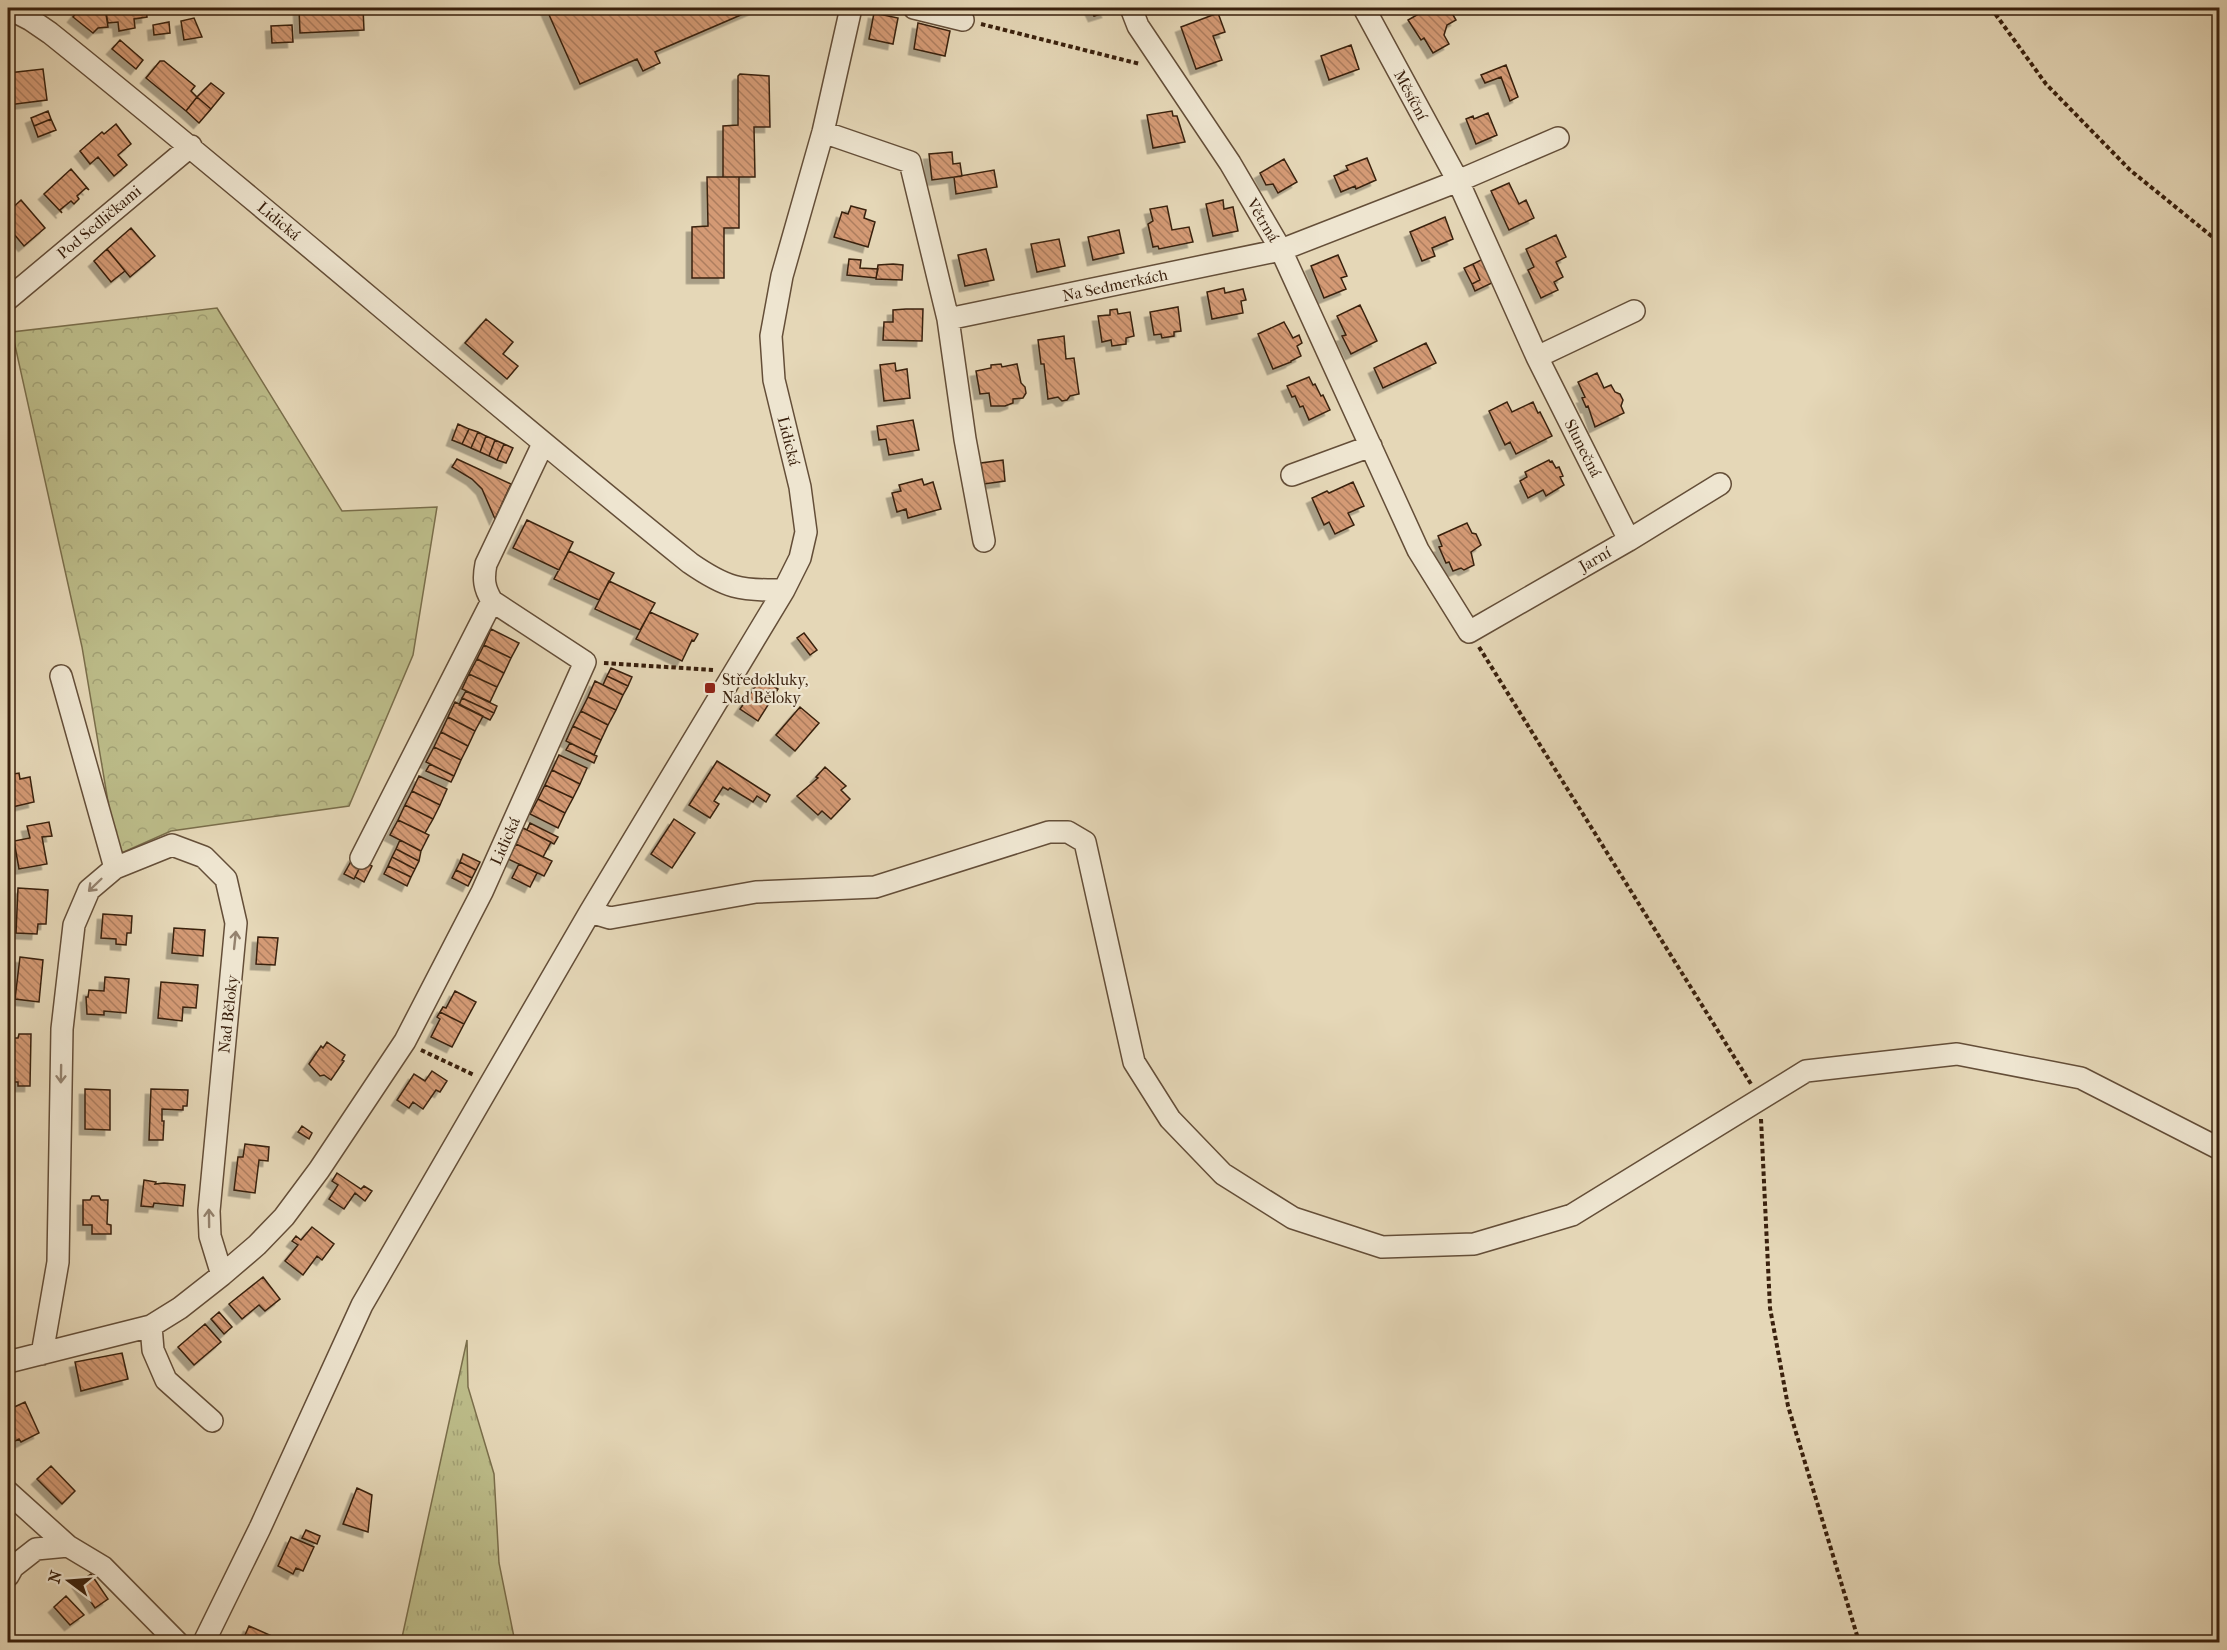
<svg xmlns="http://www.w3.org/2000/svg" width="2227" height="1650" font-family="'IM FELL French Canon',serif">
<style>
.grass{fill:url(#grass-tufts);stroke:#7a6e4b;stroke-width:1.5}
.forest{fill:url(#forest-crowns);stroke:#7a6e4b;stroke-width:1.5}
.building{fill:url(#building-back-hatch);stroke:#39200d;stroke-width:1.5;filter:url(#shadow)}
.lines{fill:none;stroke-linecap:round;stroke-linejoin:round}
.minor-casing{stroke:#644e38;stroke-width:24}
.path{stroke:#39200d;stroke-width:4;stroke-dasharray:4.5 3;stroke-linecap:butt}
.minor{stroke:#eee5d0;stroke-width:21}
.oneway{stroke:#94826e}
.poi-dot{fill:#8f2418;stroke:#eee5d0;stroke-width:2}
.labels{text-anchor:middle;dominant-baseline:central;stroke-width:4.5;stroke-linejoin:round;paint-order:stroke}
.street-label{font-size:16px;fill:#39200d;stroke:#eee5d0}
.poi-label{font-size:16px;fill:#39200d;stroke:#eee5d0;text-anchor:start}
</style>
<defs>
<pattern id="grass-tufts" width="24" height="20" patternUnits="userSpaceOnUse" patternTransform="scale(1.5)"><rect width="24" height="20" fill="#bcbc89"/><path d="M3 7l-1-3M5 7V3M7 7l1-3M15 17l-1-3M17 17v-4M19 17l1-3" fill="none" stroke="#a2a175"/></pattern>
<pattern id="forest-crowns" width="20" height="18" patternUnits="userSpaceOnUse" patternTransform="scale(1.5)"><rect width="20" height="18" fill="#bcbc89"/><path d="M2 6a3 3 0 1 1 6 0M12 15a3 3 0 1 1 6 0" fill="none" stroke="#a2a175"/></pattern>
<pattern id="building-back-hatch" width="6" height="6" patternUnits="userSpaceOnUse" patternTransform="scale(1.5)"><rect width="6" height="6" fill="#d49a75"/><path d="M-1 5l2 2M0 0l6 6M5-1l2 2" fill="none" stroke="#ad7d5e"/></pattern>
<filter id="shadow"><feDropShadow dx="-5.5" dy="5.5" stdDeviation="0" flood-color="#0004"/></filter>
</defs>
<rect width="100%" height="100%" fill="#e5d7b7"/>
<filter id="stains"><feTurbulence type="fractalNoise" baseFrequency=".00333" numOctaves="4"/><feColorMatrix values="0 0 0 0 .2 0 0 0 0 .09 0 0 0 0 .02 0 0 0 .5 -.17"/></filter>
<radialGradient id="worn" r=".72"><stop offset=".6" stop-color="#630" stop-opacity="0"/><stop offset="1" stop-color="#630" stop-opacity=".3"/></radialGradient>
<!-- grass -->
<path class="grass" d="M467 1340 468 1387 494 1474 499 1563 515 1642H401Z"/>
<!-- forest -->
<path class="forest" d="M217 308 342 511 437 507 413 655 349 806 171 831 117 855 82 647 12 332Z"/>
<!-- building -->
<path class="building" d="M80 8H105L108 27 98 28 93 33 73 17Z
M105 8H146L147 17 134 19 135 28 119 31 118 22 108 23Z
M299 8H363L364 30 300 33Z
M546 8H757L655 52 660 63 643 71 637 59 580 84Z
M1090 8H1105L1107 12 1094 16Z
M1429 8 1431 12 1440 8H1449L1456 20 1447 25 1444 35 1449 44 1433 53 1424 38 1421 40 1408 20Z
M874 13 898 18 893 44 869 39Z
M1218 13 1225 32 1213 36 1222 60 1196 69 1181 27Z
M194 18 202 37 184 40 181 21Z
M169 22 170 33 154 35 153 25Z
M918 23 950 31 945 56 914 49Z
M292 25 293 42 272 43 271 26Z
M120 40 143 60 136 69 112 49Z
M1351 45 1359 69 1329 80 1321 56Z
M160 61H164L195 86 191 91 197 97 186 111 146 78Z
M1506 65 1518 97 1510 101 1501 77 1485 83 1481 75Z
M43 69 47 100 8 105V73Z
M740 74 769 76 770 127H754L755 177H723V126L738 125V76Z
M211 83 224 93 211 109 197 97Z
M197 97 211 109 199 123 186 111Z
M48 111 51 119 34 126 31 118Z
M1172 111 1173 116H1177L1185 142 1153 148 1147 115Z
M1488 113 1497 135 1476 144 1466 119 1473 116 1474 119Z
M51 119 56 130 38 137 34 126Z
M116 124 131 144 118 155 127 165 114 176 98 157 90 164 80 151 102 132 104 134Z
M952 152 953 164 960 163 962 176 932 180 929 154Z
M1367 158 1376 180 1356 189 1355 186 1341 192 1334 176 1348 170 1346 166Z
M1284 159 1297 182 1278 193 1273 184 1266 185 1260 173Z
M71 169 89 190 86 188 77 196 79 199 74 204 71 201 60 210 62 213 44 194Z
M994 170 997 187 956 194 954 177Z
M707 177H739V228H724V278H692V227L708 226Z
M1509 183 1519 204 1526 200 1534 218 1509 230 1491 191Z
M21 200 45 228 24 246 8 227V212Z
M1223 200 1224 209 1233 207 1238 231 1213 236 1206 204Z
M851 206 866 210 864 218 875 222 868 247 834 237 842 212 848 214Z
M1167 206 1172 230 1189 227 1193 242 1159 249 1158 246 1153 247 1148 224 1153 221 1150 209Z
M1445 217 1453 239 1432 248 1435 256 1422 261 1410 232Z
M131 228 155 256 130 277 107 249Z
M1119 230 1124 253 1093 260 1088 237Z
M1556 235 1566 257 1556 262 1563 277 1554 282 1558 290 1541 298 1528 270 1534 267 1526 249Z
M1059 239 1065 266 1037 272 1031 244Z
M107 249 125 271 111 282 94 261Z
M986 249 994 280 965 286 958 255Z
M1338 255 1347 276 1341 278 1346 289 1324 298 1311 266Z
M849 259 861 260 860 268 878 269 876 278 847 275Z
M1483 259 1494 282 1475 291 1472 284 1480 280 1473 264Z
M893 264 903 265 902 280 876 279 878 265Z
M1473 264 1480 280 1472 284 1464 268Z
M1224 288 1225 293 1243 289 1246 300 1241 301 1243 313 1212 319 1207 292Z
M1360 305 1377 341 1351 354 1342 336 1346 335 1337 316Z
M1178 307 1181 331 1174 332V336L1162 338 1161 334 1154 335 1150 312Z
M906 309H923L922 341 883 340 884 322H893V310Z
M1117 309 1118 314 1130 312 1134 336 1126 338V344L1112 346 1111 340 1102 342 1098 316 1110 315V310Z
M486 319 513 342 503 354 518 366 507 379 465 343Z
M1284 322 1293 338 1299 335 1302 343 1297 346 1301 356 1291 361V362L1273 369 1258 334Z
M1064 336 1066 359 1074 358 1079 394 1070 396 1067 400 1062 401 1058 397 1048 399 1044 364H1041L1038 340Z
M1426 343 1436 363 1383 388 1374 368Z
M895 363 896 371 907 369 910 398 884 401 880 365Z
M1001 364 1002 367 1017 364 1021 383 1025 387 1026 393 1023 398 1013 399V403L1005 406H991L989 393 980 394 976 371 991 368V365Z
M1597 373 1604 388 1611 385 1615 392 1620 394 1623 400 1621 406 1624 413 1595 427 1588 406 1586 407 1582 398 1585 397 1578 382Z
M1309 377 1313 385 1315 384 1321 396 1323 395 1330 410 1309 420 1303 406 1300 407 1295 396 1292 397 1287 386Z
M1507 402 1512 412 1533 402 1538 413 1540 412 1552 436 1516 454 1510 442 1505 445 1489 411Z
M913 420 919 450 889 455 886 439 879 440 877 426Z
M458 424 469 429 462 444 452 440Z
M469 429 478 432 471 448 462 444Z
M478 432 486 436 480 452 471 448Z
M486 436 495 440 489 456 480 452Z
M495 440 504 444 497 460 489 456Z
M504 444 513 448 506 463 497 460Z
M457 459 511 484 495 519 482 489 472 479 452 467Z
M1003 460 1005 481 984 484 981 463Z
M1549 460 1550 462 1552 461 1556 468 1559 467 1563 476 1560 477 1564 485 1546 496 1543 490 1528 498 1520 481 1527 477 1525 472Z
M922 479 924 485 933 482 941 509 908 518 906 509 897 512 892 493 901 491 899 485Z
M1353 482 1364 506 1348 513 1354 525 1335 534 1329 522 1324 525 1312 498 1327 491 1329 493Z
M527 520 573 542 559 570 513 548Z
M1467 523 1472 533 1476 534 1481 545 1471 552 1474 565 1464 570 1461 568 1453 571 1449 562 1446 563 1439 547 1442 546 1438 536Z
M569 551 614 573 599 600 554 579Z
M609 581 655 603 640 630 595 609Z
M650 612 698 634 694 641 692 640 682 661 636 639Z
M491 629 519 643 511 658 484 645Z
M804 633 817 650 810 655 797 638Z
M484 645 511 658 504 673 477 659Z
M477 659 504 673 497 687 469 674Z
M611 668 632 677 628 686 607 676Z
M469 674 497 687 490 702 462 689Z
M607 676 628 686 623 695 603 685Z
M761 678 778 689 758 721 740 709Z
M595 681 623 695 616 710 588 697Z
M466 691 497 706 494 713 462 698Z
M588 697 616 710 608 725 581 711Z
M462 698 494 713 490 720 459 705Z
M455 702 483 716 475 731 448 717Z
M800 707 819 723 795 751 776 735Z
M581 711 608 725 601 740 573 726Z
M8 717H10L13 734 8 735Z
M448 717 475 731 468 746 441 732Z
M573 726 601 740 594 755 566 741Z
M441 732 468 746 461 760 434 747Z
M570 743 597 756 594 763 566 750Z
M434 747 461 760 454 776 426 762Z
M559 755 587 768 580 784 552 770Z
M717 761 770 795 766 802 757 796 753 802 730 788 728 790 723 787 714 801 719 804 710 818 689 805Z
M430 764 454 776 451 782 426 771Z
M825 767 846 786 841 790 850 799 831 819 822 811 818 815 797 796 818 778 816 777Z
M552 770 580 784 573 798 545 785Z
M19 773 20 779 30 777 34 802 8 808V775Z
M419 776 447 789 440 805 412 791Z
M545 785 573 798 565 813 538 799Z
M412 791 440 805 433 819 405 805Z
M538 799 565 813 558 828 530 814Z
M405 805 433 819 425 833 398 820Z
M674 819 695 833 672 868 651 854Z
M398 820 429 835 421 851 390 835Z
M49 822 52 836 42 837 47 864 19 869 14 841 30 838 27 826Z
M530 823 558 837 554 844 527 830Z
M523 828 551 842 543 857 516 844Z
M400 840 421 851 419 861 396 849Z
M516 844 552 861 544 876 508 859Z
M396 849 419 861 415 869 392 857Z
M463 854 480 862 476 870 460 862Z
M354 856 363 861 354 879 344 874Z
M392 857 415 869 411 877 388 866Z
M363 861 372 866 364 882 355 877Z
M460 862 476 870 472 878 456 870Z
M519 864 537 873 530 887 512 878Z
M388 866 411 877 407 886 384 874Z
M456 870 472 878 468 886 452 878Z
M18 888 48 890 46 924H38L37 934 16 933Z
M103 914 132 916 131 933H127L126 945 116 944V939L101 938Z
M174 928 205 930 203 956 172 953Z
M258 937 278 938 275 965 256 964Z
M20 957 43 960 39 1002 15 999Z
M105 977 129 979 126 1013 104 1011V1015L87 1014 86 997H88L89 990 104 991Z
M161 982 198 985 196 1008 183 1007 182 1021 158 1018Z
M455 991 476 1002 464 1024 440 1012 443 1007 446 1008Z
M440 1012 464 1024 452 1047 431 1037 440 1019 437 1017Z
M19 1034H31L30 1086H18V1082H8V1038H18Z
M327 1042 345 1055 342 1060 344 1061 331 1080 324 1075 320 1076 309 1064 321 1046 323 1048Z
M432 1071 447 1081 440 1092 436 1090 423 1109 413 1102 409 1108 397 1100 414 1074 425 1081Z
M85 1089 110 1090V1130L85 1129Z
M151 1089 188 1090 187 1106H183V1110L162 1109V1121H164L163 1140H149Z
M302 1126 312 1133 309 1139 298 1132Z
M245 1144 269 1147 268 1161 259 1160 255 1193 234 1190 238 1157H243Z
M337 1173 361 1189 364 1186 372 1191 365 1201 355 1193 344 1209 329 1199 338 1185 332 1181Z
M144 1180 156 1182 155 1184 164 1183 185 1185 183 1206 154 1203 153 1207 141 1206Z
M92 1196H99L101 1200H108L107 1224 111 1225V1234H92V1225H83V1200H90Z
M312 1227 334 1244 322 1260 317 1256 303 1275 285 1261 298 1245 292 1241 296 1236 301 1240Z
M263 1277 280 1299 265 1311 259 1305 242 1319 229 1304Z
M219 1312 232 1327 224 1334 211 1319Z
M205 1324 221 1342 194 1365 178 1347Z
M122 1353 128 1379 81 1391 75 1362Z
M25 1402 39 1433 21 1442 19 1439 11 1443 8 1436V1425L13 1423 8 1410Z
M51 1466 75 1491 62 1504 37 1479Z
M357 1488 372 1495 368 1532 343 1524Z
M306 1530 320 1536 317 1544 302 1538Z
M291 1537 314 1547 303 1571 296 1568 293 1574 278 1566Z
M91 1574 108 1599 95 1608 78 1583Z
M66 1596 84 1615 70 1625 54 1607Z
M249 1626 272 1636 269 1642H242Z"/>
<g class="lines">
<!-- minor casing -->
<g class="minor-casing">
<path id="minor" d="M8 8 31 20 50 33C266 206 474 389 690 563 726 588 740 591 784 590
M914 8 963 20
M1131 8 1138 26 1230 163 1281 250 1418 550 1469 632 1629 540 1720 484
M1364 8 1458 181 1537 357 1634 311
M823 132 910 162 948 319 965 439 984 541
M8 299 191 146
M948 319 1281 250 1458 181 1558 138
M1537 357 1629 540
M1292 475 1371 446
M61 676 115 868
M361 858 492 601
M590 912 610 918 756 892 875 887 1049 832H1068L1085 842 1134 1062 1170 1119 1223 1174 1293 1218 1382 1247 1474 1244 1572 1215 1806 1071 1957 1054 2081 1078 2220 1149
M151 1326 153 1350 166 1380 212 1421
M42 1354 58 1262 62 1029 74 925 89 890 115 868 172 845 204 857 226 879 236 923 209 1211 210 1236 222 1275
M8 1362 151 1326 180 1308 222 1275 257 1245 284 1217 319 1170 405 1041 482 892 585 662 492 601C484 588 483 579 486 564L543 444
M8 1492 68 1546 103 1567 177 1642
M8 1576 13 1567 36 1549 68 1546
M204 1642 260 1528 362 1305 590 912 784 590 800 558 806 532 800 487 774 380 771 336 782 276 823 132 851 8"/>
</g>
<!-- path -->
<path class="path" d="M1991 8 2046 84 2130 170 2220 243
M981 24 1140 64
M1479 647 1751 1084
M604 663 713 670
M421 1050 474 1075
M1761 1119 1770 1308 1788 1406 1859 1642"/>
<!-- minor -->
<use href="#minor" class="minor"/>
</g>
<!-- one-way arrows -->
<defs><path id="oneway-shaft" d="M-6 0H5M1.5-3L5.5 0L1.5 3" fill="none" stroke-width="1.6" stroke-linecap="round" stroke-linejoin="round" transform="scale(1.5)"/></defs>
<g class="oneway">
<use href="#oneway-shaft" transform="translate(95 885) rotate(136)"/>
<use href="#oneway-shaft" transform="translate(235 940) rotate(-84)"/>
<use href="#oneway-shaft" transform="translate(61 1074) rotate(91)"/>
<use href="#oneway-shaft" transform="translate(209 1218) rotate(-91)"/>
</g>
<!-- markers -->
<rect class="poi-dot" x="704" y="682" width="12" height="12" rx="3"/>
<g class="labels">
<!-- street labels -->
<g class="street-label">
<text transform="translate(1411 95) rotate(62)">Měsíční</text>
<text transform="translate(1263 220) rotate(59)">Větrná</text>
<text transform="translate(279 221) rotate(40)">Lidická</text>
<text transform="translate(99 222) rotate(-40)">Pod Sedličkami</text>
<text transform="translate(1115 285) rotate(-12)">Na Sedmerkách</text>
<text transform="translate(789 441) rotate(76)">Lidická</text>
<text transform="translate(1583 448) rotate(63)">Slunečná</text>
<text transform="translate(1595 559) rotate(-30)">Jarní</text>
<text transform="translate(505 841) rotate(-66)">Lidická</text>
<text transform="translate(228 1014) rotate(-84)">Nad Běloky</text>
</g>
<!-- poi labels -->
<g class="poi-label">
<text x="722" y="679">Středokluky,<tspan x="722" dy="18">Nad Běloky</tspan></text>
</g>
</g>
<!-- margin -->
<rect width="2227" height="1650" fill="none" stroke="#e5d7b7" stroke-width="30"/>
<rect x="9" y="9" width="2209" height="1632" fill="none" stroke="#39200d" stroke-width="3"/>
<rect x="15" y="15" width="2197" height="1620" fill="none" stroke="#39200d" stroke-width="1.5"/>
<!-- north arrow -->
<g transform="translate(69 1581) rotate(286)" stroke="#eee5d0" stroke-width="4.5" paint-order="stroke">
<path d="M0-4.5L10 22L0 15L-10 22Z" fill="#39200d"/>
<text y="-9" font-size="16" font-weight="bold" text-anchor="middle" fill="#39200d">N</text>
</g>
<rect width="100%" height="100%" filter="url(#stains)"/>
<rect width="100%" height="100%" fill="url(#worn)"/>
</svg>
